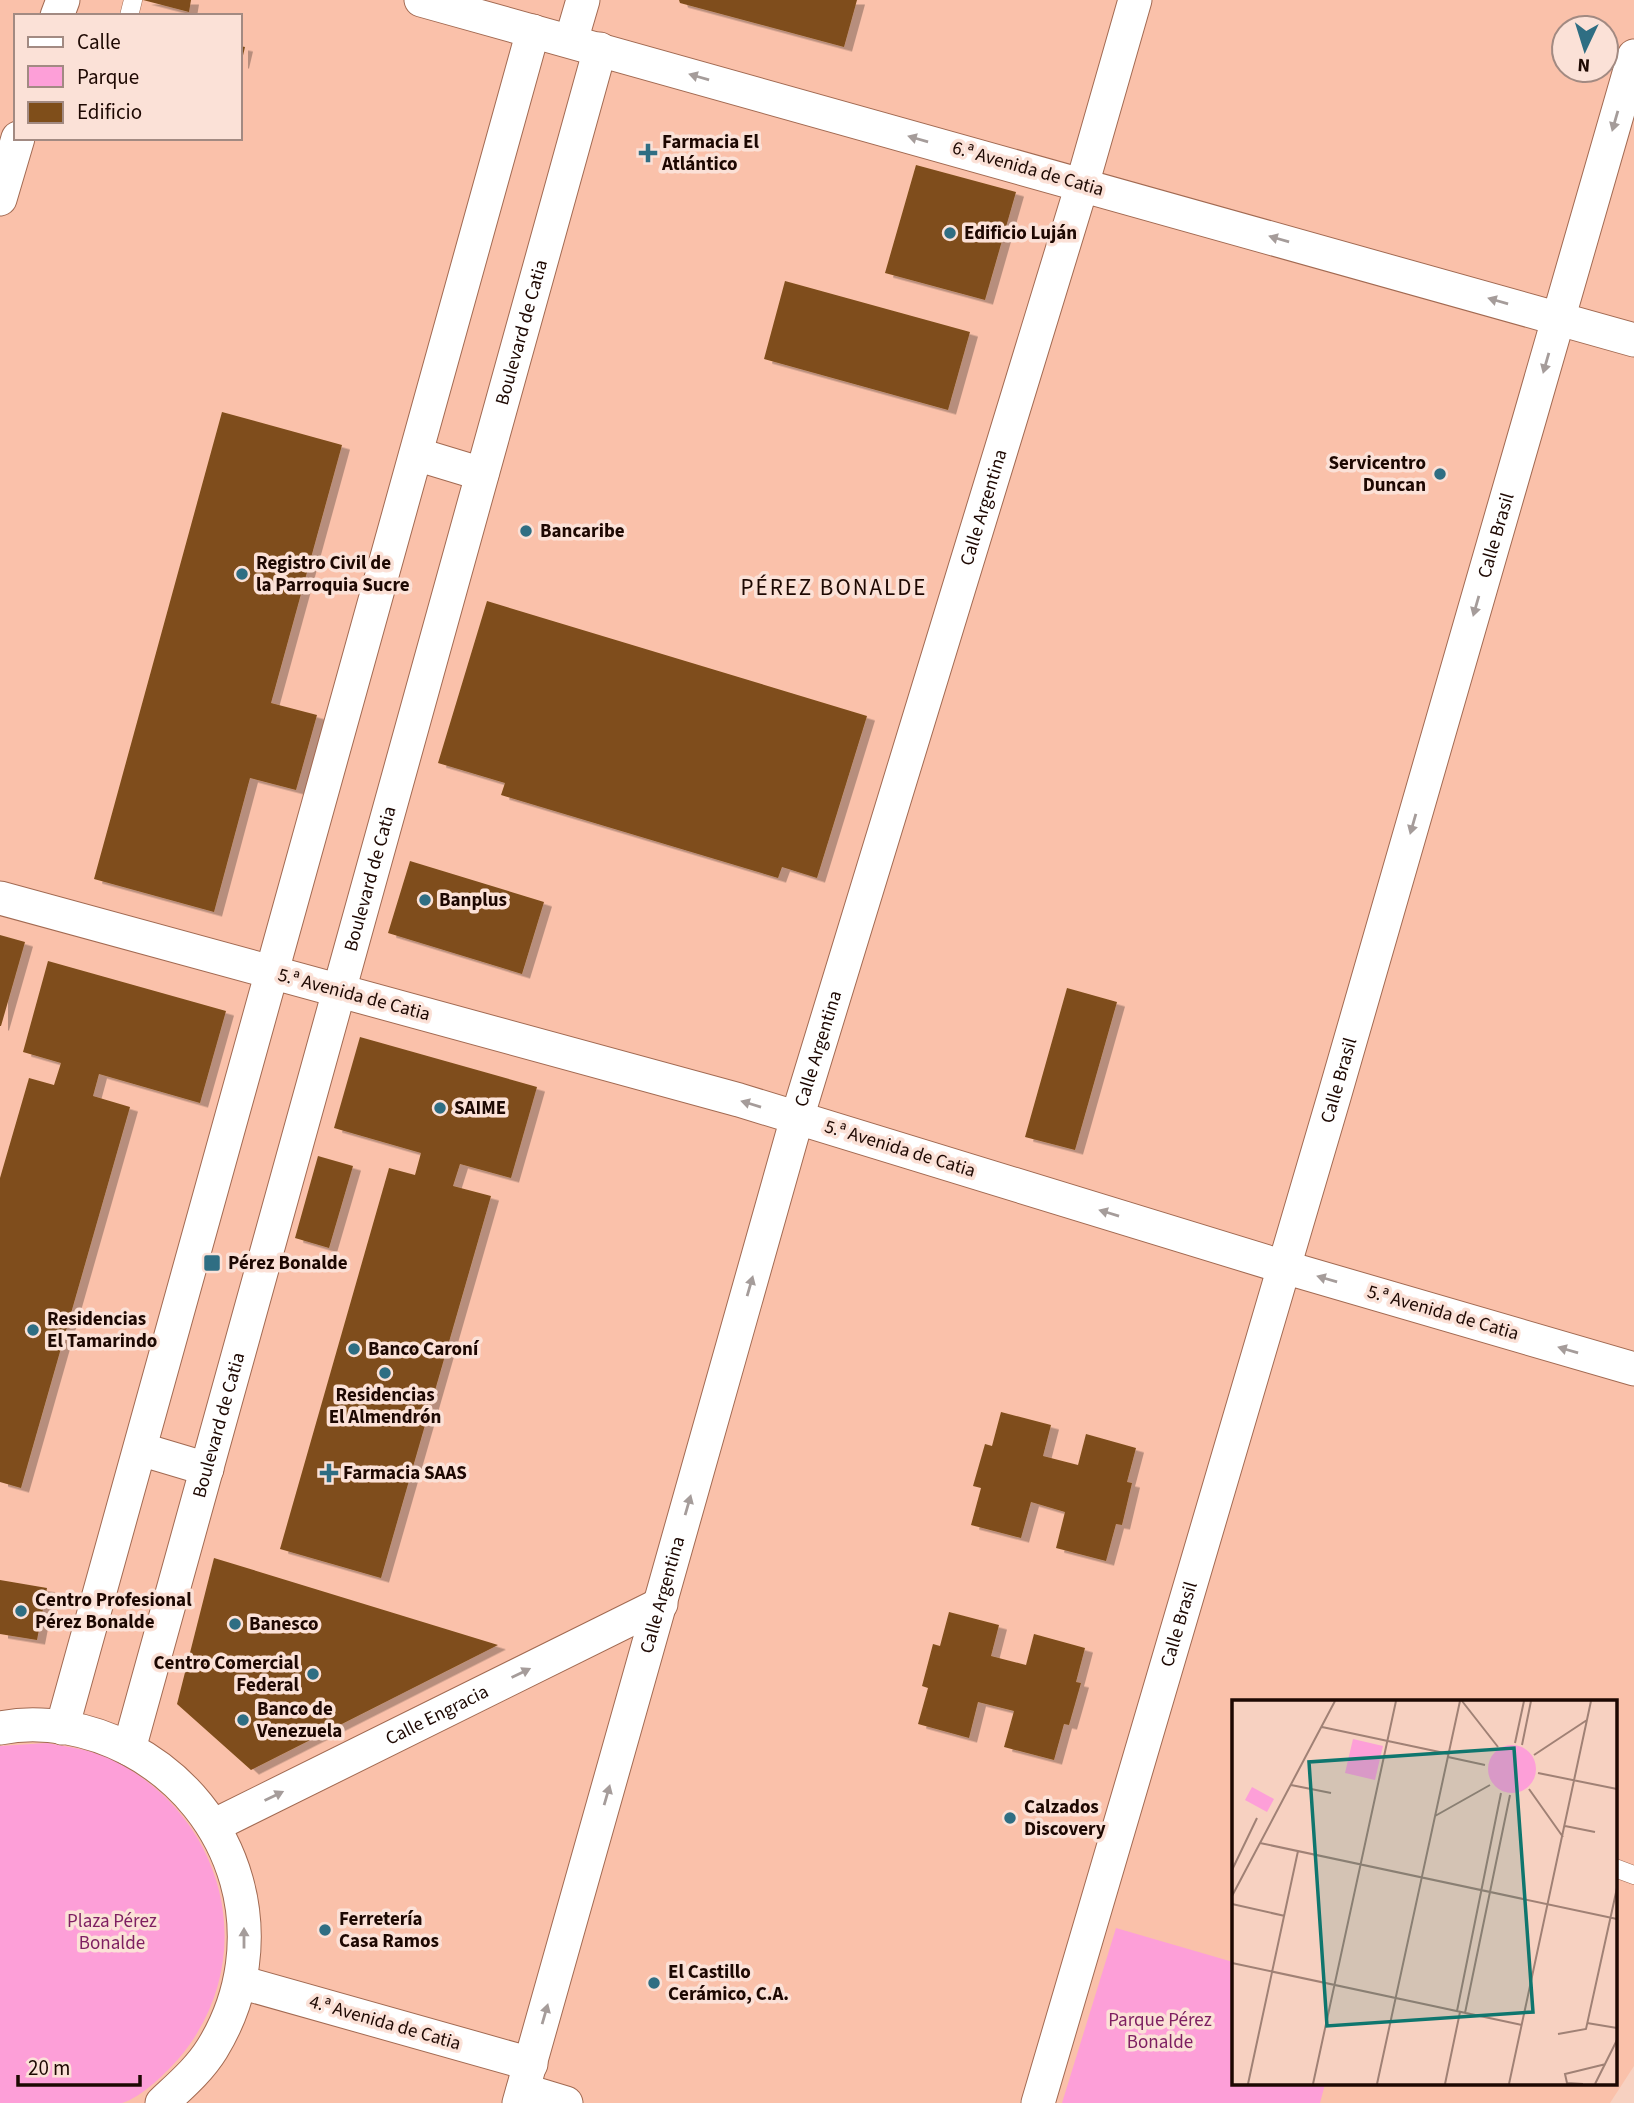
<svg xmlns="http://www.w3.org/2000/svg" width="1634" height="2103" font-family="'Source Sans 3',sans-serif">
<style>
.built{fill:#fac1aa;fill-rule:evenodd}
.green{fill:#fd9fd8}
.building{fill:#7f4e1a;filter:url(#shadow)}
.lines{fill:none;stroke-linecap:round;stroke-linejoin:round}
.lane-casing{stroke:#a26a52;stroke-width:19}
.street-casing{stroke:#a26a52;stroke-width:35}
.lane{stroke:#fff;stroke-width:18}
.street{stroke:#fff;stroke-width:33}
.oneway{fill:#a59c9a}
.poi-dot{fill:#2f6e83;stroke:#fbe1d7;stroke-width:2.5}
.labels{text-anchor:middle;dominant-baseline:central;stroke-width:7;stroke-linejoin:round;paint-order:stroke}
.poi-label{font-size:19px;font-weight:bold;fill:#1d0802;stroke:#fbe1d7;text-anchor:start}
.street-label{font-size:19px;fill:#1d0802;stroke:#fbe1d7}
.park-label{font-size:19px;fill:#7e1f61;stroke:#fbe1d7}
.quarter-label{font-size:23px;letter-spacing:2px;fill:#1d0802;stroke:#fbe1d7}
.inset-road{fill:none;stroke:#a08175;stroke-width:2}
.view{fill:#0f766e;fill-opacity:0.15;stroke:#0f766e;stroke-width:3.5}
.inset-edge{fill:none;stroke:#1d0802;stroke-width:3.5}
</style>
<defs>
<filter id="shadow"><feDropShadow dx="8" dy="4.5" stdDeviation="0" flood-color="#0004"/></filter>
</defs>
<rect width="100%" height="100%" fill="#f7d1c1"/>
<!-- built -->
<path class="built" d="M0 0H1634V2066L1610 2103H0ZM16 16H240V138H16ZM1564 28H1606V70H1564ZM1233 1702H1615V2084H1233Z"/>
<!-- green -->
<path class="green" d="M47 1743C69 1747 93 1750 113 1760 226 1817 262 1958 180 2057 168 2071 141 2098 122 2103 113 2103 100 2103 91 2103 60 2103 30 2103 0 2103V1746Z
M1116 1928 1233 1962V2084H1325L1320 2103H1062Z"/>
<!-- building -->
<path class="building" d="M143 0H191L189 12Z
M679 0H857L844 47 680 3Z
M240 46 245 47 241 64H240Z
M916 165 1016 192 985 300 885 273Z
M785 281 970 332 948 410 764 359Z
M222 412 342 445 271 703 317 715 296 790 250 778 214 912 94 879Z
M487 601 867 716 817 878 782 867 778 878 501 795 505 783 438 763Z
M410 861 544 902 522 974 388 933Z
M0 935 25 942 1 1026H0Z
M48 961 226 1011 200 1103 99 1074 93 1096 130 1107 21 1488 0 1482V1178L29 1078 54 1085 61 1063 23 1052Z
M1067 988 1117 1002 1075 1150 1025 1137Z
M360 1037 537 1087 511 1178 460 1164 453 1186 491 1196 381 1578 280 1549 389 1168 415 1175 421 1153 334 1128Z
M318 1156 353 1166 329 1248 295 1238Z
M1001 1412 1051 1425 1043 1456 1078 1465 1086 1434 1136 1448 1127 1482 1132 1483 1122 1525 1116 1524 1106 1561 1056 1548 1065 1512 1031 1502 1021 1538 971 1525 981 1488 973 1486 985 1444 992 1446Z
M214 1558 498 1645 251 1770 177 1704Z
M0 1580 47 1588 37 1640 0 1634Z
M949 1612 999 1625 991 1656 1026 1665 1034 1634 1085 1648 1076 1682 1081 1683 1069 1725 1064 1724 1054 1760 1004 1747 1014 1711 978 1702 969 1738 918 1724 928 1688 922 1686 933 1644 940 1646Z"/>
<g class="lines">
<!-- lane casing -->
<g class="lane-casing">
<path id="lane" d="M129 16 133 0
M1615 1868 1634 1875"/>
</g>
<!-- street casing -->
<g class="street-casing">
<g id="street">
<path d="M421 0 1634 340"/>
<path d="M57 16 63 0"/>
<path d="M571 41 583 0"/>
<path d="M0 199 18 138"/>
<path d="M416 454 482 474"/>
<path d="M0 898 739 1100 1284 1267 1634 1369"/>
<path d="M140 1449 207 1469"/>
<path d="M0 1728C42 1719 91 1729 129 1749 239 1807 278 1942 212 2049 199 2070 180 2086 162 2103"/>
<path d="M62 1728 533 31"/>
<path id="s1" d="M129 1749 600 49"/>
<path id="s2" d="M213 1826 661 1604"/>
<path d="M240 1982 531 2064"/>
<path d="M523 2090 566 2103"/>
<path id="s3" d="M519 2103 797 1118 1082 185 1135 0"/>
<path id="s4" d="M1038 2103 1334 1097 1634 56"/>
</g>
</g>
<!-- lane -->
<use href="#lane" class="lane"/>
<!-- street -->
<use href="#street" class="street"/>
</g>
<!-- one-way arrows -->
<defs><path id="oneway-solid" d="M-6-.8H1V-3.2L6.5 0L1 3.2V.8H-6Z" transform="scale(1.75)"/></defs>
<g class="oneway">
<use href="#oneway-solid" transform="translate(699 77) rotate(-164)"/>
<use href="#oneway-solid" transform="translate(1615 121) rotate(106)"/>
<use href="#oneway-solid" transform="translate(918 139) rotate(-164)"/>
<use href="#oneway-solid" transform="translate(1279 239) rotate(-164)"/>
<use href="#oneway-solid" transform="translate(1498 301) rotate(-164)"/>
<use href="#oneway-solid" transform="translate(1546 363) rotate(106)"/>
<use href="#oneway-solid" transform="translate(1476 606) rotate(106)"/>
<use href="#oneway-solid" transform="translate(1413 824) rotate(106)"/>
<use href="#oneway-solid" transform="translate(751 1104) rotate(-163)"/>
<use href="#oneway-solid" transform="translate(1109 1213) rotate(-163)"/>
<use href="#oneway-solid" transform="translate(1327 1279) rotate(-164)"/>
<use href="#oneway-solid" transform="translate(750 1286) rotate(-74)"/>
<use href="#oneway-solid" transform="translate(1568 1350) rotate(-164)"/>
<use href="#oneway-solid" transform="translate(688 1505) rotate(-74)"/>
<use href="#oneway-solid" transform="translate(521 1673) rotate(-26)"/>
<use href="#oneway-solid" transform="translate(607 1795) rotate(-74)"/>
<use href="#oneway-solid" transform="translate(274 1796) rotate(-26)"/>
<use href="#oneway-solid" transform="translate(244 1938) rotate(-90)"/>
<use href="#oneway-solid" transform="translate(545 2014) rotate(-74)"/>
</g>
<!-- markers -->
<g class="poi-dot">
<path d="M644.5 142.5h7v7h7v7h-7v7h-7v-7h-7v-7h7z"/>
<circle cx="950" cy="233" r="7"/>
<circle cx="1440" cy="474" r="7"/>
<circle cx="526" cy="531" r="7"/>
<circle cx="242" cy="574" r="7"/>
<circle cx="425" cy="900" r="7"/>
<circle cx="440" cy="1108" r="7"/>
<rect x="203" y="1254" width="18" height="18" rx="3.5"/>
<circle cx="33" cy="1330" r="7"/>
<circle cx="354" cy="1349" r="7"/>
<circle cx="385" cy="1373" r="7"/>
<path d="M325.5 1462.5h7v7h7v7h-7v7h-7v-7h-7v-7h7z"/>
<circle cx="21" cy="1611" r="7"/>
<circle cx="235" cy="1624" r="7"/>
<circle cx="313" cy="1674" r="7"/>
<circle cx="243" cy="1720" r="7"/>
<circle cx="1010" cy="1818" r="7"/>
<circle cx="325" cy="1930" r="7"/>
<circle cx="654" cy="1983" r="7"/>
</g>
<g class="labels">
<!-- poi labels -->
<g class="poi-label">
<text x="662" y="142">Farmacia El<tspan x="662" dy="22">Atlántico</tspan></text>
<text x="964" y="233">Edificio Luján</text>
<text x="1426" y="463" text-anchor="end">Servicentro<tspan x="1426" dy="22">Duncan</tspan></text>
<text x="540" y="531">Bancaribe</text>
<text x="256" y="563">Registro Civil de<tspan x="256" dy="22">la Parroquia Sucre</tspan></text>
<text x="439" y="900">Banplus</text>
<text x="454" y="1108">SAIME</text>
<text x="228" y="1263">Pérez Bonalde</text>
<text x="47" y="1319">Residencias<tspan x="47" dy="22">El Tamarindo</tspan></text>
<text x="368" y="1349">Banco Caroní</text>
<text x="385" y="1395" text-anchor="middle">Residencias<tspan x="385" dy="22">El Almendrón</tspan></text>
<text x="343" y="1473">Farmacia SAAS</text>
<text x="35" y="1600">Centro Profesional<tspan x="35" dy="22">Pérez Bonalde</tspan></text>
<text x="249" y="1624">Banesco</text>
<text x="299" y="1663" text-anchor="end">Centro Comercial<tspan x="299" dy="22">Federal</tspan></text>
<text x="257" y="1709">Banco de<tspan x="257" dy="22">Venezuela</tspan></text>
<text x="1024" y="1807">Calzados<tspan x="1024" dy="22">Discovery</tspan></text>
<text x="339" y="1919">Ferretería<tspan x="339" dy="22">Casa Ramos</tspan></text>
<text x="668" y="1972">El Castillo<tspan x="668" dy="22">Cerámico, C.A.</tspan></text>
</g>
<!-- street labels -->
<g class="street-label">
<text transform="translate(1028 169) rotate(16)">6.ª Avenida de Catia</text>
<text stroke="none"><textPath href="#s1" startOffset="1470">Boulevard de Catia</textPath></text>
<text stroke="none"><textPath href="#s3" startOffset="1662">Calle Argentina</textPath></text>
<text stroke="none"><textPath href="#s4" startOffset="1633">Calle Brasil</textPath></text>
<text stroke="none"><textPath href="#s1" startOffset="903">Boulevard de Catia</textPath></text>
<text transform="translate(354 995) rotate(15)">5.ª Avenida de Catia</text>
<text stroke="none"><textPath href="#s3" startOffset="1096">Calle Argentina</textPath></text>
<text stroke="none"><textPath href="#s4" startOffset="1066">Calle Brasil</textPath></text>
<text transform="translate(900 1149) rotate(17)">5.ª Avenida de Catia</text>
<text transform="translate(1443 1313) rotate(16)">5.ª Avenida de Catia</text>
<text stroke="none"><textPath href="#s1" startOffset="336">Boulevard de Catia</textPath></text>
<text stroke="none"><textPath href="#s3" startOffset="528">Calle Argentina</textPath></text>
<text stroke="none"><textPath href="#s4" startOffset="499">Calle Brasil</textPath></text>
<text stroke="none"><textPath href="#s2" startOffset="250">Calle Engracia</textPath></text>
<text transform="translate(385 2023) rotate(16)">4.ª Avenida de Catia</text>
</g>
<!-- park labels -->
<g class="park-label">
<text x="112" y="1921">Plaza Pérez<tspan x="112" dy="22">Bonalde</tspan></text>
<text x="1160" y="2020">Parque Pérez<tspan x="1160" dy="22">Bonalde</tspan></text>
</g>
<!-- quarter labels -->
<g class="quarter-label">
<text x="834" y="587">PÉREZ BONALDE</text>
</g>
</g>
<!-- overview -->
<g transform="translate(1232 1700)">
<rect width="385" height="385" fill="#f7d1c1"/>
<path d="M121 39 151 46 143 80 113 73ZM256 69a24 24 0 1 1 48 0a24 24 0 1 1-48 0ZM20 87 42 99 35 112 13 100Z" fill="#fd9fd8"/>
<path class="inset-road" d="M230 1 266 47M90 27 217 54M283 43 292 1M290 45 299 1M302 55 355 20M216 57 253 65M306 73 385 89M59 85 99 93M297 89 331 137M203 116 258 85M333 126 363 132M28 143 385 219M0 170 25 118M0 196 103 1M0 204 53 216M0 263 290 325M225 311 269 93M233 313 278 95M355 323 385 328M326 334 354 329 385 188M16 384 66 151M81 384 164 1M145 384 228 1M213 384 228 312M277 384 359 1M351 384 335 383 333 374 374 364M363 384 385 340"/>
<path class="view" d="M282 48 301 312 95 326 77 62Z"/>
<rect width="385" height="385" class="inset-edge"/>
</g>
<!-- legend -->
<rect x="14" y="14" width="228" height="126" fill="#fbe1d7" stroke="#a28a82" stroke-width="2"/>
<rect x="28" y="37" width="35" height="10" fill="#ffffff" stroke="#a28a82" stroke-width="2"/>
<text x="77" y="49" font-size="21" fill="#1d0802">Calle</text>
<rect x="28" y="66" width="35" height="21" fill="#fd9fd8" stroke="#a28a82" stroke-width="2"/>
<text x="77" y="84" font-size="21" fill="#1d0802">Parque</text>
<rect x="28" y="102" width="35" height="21" fill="#7f4e1a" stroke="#a28a82" stroke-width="2"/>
<text x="77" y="119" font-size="21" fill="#1d0802">Edificio</text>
<!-- north arrow -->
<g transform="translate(1585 49) rotate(184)"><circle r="33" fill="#fbe1d7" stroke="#a28a82" stroke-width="2"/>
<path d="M0-5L12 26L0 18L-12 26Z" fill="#2f6e83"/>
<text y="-10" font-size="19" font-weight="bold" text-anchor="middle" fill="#1d0802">N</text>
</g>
<!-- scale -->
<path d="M18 2075v10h122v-10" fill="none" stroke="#1d0802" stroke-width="3.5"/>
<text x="28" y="2075" font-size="21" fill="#1d0802" stroke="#fbe1d7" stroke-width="5" paint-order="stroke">20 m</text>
</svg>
